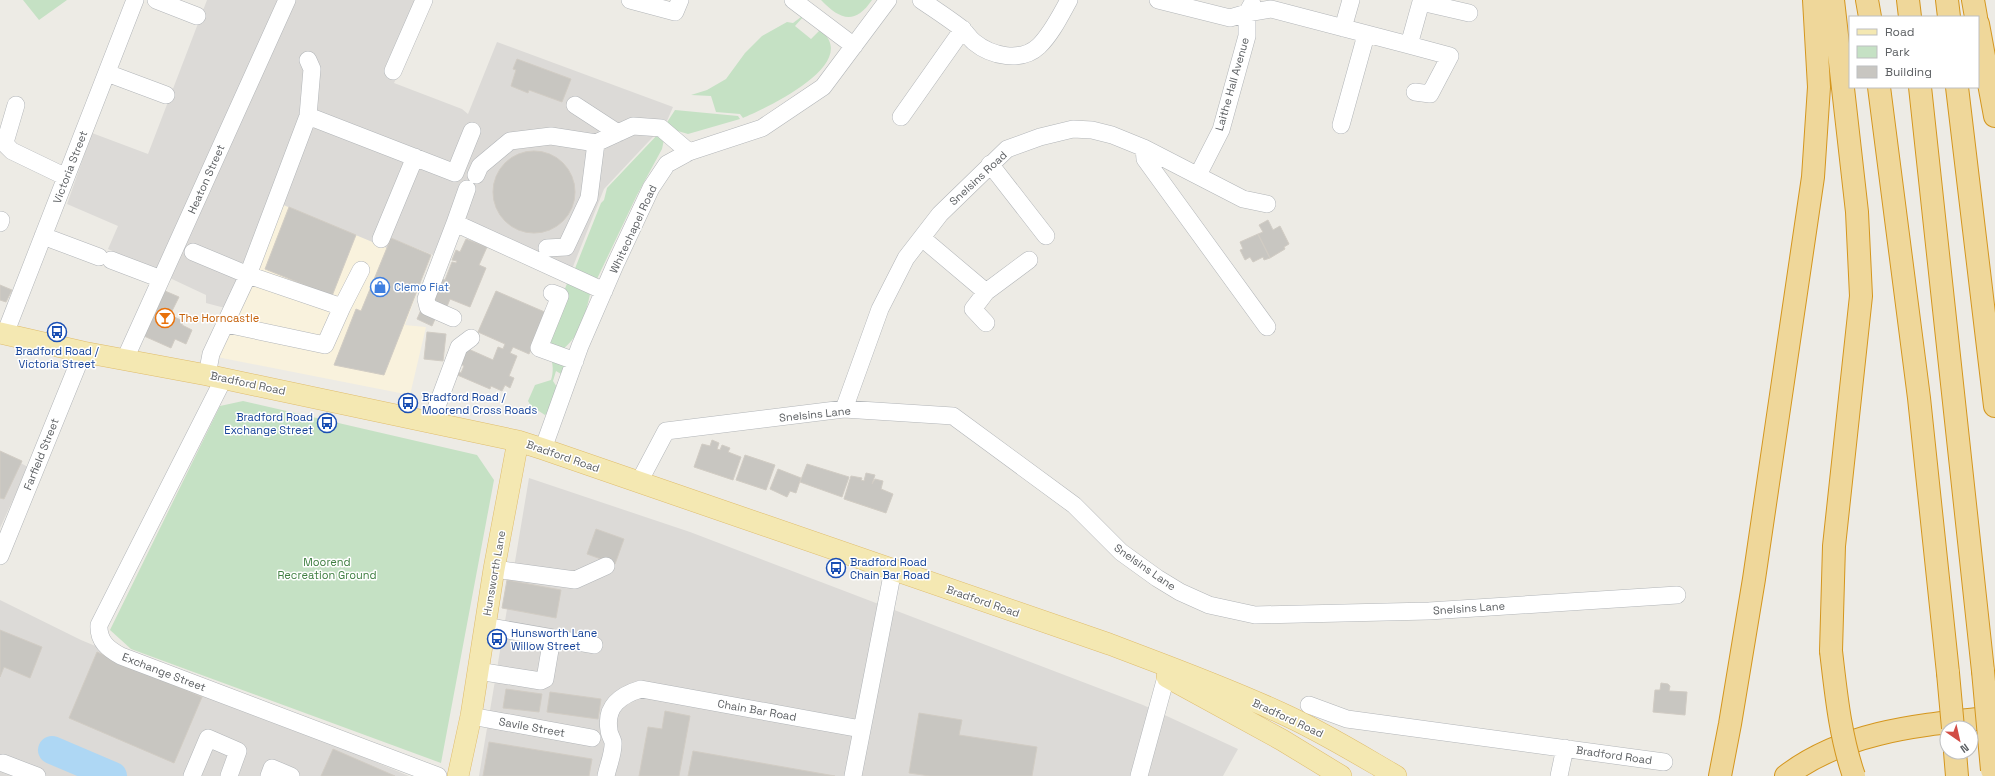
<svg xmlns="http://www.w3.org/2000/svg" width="1995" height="776" font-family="'Space Grotesk',sans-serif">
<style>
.commercial{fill:#f9f2dd}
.industrial{fill:#dcdad7}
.green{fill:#c5e1c4}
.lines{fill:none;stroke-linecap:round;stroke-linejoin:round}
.river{stroke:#aed7f4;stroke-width:28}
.building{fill:#c8c6c1;stroke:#d1ccc4}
.minor-casing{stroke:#b2b5b8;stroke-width:18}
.major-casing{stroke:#dfbc6c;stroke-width:22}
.highway-casing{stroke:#d4961e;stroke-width:24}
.minor{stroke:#fff;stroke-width:17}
.major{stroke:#f4e8b2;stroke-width:21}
.highway{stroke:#efd79a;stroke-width:22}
.highway-bridge-casing{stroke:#d4961e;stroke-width:24;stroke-linecap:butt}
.highway-bridge{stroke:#efd79a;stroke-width:22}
.labels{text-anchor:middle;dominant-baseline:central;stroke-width:3;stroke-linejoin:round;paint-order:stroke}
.street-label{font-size:11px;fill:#5d6063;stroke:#fff}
.shop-label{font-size:11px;fill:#366cbe;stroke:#fff;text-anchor:start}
.food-label{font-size:11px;fill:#c56008;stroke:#fff;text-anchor:start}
.transit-label{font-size:11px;fill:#164399;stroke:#fff;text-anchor:start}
.park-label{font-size:11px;fill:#407f42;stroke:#fff}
</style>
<rect width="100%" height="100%" fill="#edebe5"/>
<!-- commercial -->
<path class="commercial" d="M281 203 387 248 391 238 431 255 405 325 426 327 410 395 217 357Z"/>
<!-- industrial -->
<path class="industrial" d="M207 0H432L394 83 462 109 468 114 497 42 673 107 666 123 604 189 572 269 463 219 475 186 465 181 433 255 391 238 387 248 281 204 225 308 206 303V295L108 249 118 226 67 204 92 133 148 154Z
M0 452 28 467 0 528Z
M529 478 690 532 1143 705 1238 749 1223 776H479Z
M0 600 81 640 409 776H0Z"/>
<!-- green -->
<path class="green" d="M23 0H67L39 20Z
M821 0H872C855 25 840 20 821 0Z
M801 17H803L795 26 811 39 820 30C863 63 767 108 743 118L740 114 716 112 711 96 691 95 707 90 726 79 745 53 762 36 787 22 793 23Z
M675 110 738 116 740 119 688 134 664 127Z
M660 132 665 135 662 149 637 195 596 281 574 271 601 203 604 200 607 188Z
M568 281 591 290C585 316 582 334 561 351L569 358 561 374 556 371 553 381 560 392 551 411 545 415 531 406 528 401 535 385 551 380C555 367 552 354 543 344Z
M243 401 477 455 494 480 441 763 131 649 110 630 220 406Z"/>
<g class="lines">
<!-- river -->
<path class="river" d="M52 750 113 776"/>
</g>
<!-- building -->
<path class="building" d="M517 59 571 79 562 102 529 90 528 93 511 86 516 70 513 69Z
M493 192a41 41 0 1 1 82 0a41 41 0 1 1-82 0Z
M289 207 356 235 332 296 265 269Z
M1268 220 1273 230 1280 226 1289 244 1284 247 1285 249 1270 258 1258 234 1263 232 1259 225Z
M1258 234 1270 258 1264 260 1263 257 1253 262 1250 257 1245 260 1240 250 1243 249 1240 242Z
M391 238 431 255 384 375 334 365 356 309 361 311Z
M466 239 487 247 479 265 486 268 470 307 450 299 446 309 433 304 442 279 445 280 452 262 456 263 457 261 452 260 456 250 460 252Z
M0 285 12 290 6 302 0 300Z
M165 291 179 297 170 315 183 321 182 325 192 330 186 344 175 339 171 348 144 336Z
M496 291 547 313 529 354 513 347 510 353 517 356 509 376 514 378 510 388 505 385 502 391 491 386 490 389 455 374 457 371 461 373 464 366 459 363 466 348 493 360 498 347 503 349 505 344 478 332Z
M421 310 436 317 432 326 417 319Z
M427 332 446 334 443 361 424 359Z
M712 440 719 443 717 449 720 450 722 445 730 448 728 452 741 457 733 480 694 467 702 444 710 446Z
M0 451 22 461 4 499 0 498Z
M745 455 775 465 766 490 736 480Z
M807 464 849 477 842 497 800 482Z
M778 469 801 478 796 493 790 491 787 497 770 489Z
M866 473 875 475 872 484 875 479 883 481 881 489 893 494 886 513 844 499 851 476 862 478 861 480 864 481Z
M596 529 624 539 615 564 587 554Z
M507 580 561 590 556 618 502 608Z
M0 630 42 647 30 678 4 667 0 677Z
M97 652 202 697 174 763 69 718Z
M1661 683 1668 684 1670 686 1669 691 1687 692 1685 715 1653 712 1655 690H1660Z
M506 689 542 694 539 712 503 708Z
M550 692 601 699 598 719 547 712Z
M665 711 690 716 679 776H639L648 727 662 729Z
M919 713 962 720 959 735 1037 747 1032 776H930L909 773Z
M489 742 592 759 589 776H483Z
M333 749 395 776H321Z
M693 751 835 776H688Z"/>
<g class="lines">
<!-- minor casing -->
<g class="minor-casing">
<path id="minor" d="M156 0 197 16
M630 0 675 12 680 0
M793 0 854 46
M921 0C934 9 948 18 961 28 966 32 969 38 974 42 991 56 1021 63 1039 46 1052 33 1060 16 1069 0
M1158 0 1230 18 1247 13 1271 9 1409 45 1421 2 1469 13
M1343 28 1351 0
M1409 45 1450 56 1430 94 1415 92
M393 71 424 0
M107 73 166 95
M16 105 6 139V145L12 151 66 177
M575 105 618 133
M308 116 312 69 308 60
M901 117 963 29
M1341 125 1366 35
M1144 148 1145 159 1267 327
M990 164 1046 236
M476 175 480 166 510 141 551 136 596 143
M1198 175 1221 130 1247 36V13L1252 4
M0 223 1 220
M455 223 467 189
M43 236 99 257
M922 238 986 292 1029 260
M381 239 415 157
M547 248 566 247 589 198 596 143 633 126 661 128 689 152
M193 252 248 275 342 307 325 345 226 324
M111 260 161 279
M552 293 560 296 539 348 575 361
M342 307 361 270
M453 318 428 307 426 299 455 223 604 291
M986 323 973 309 986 292
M5 334 135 0
M125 359 287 0
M207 375 211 354 248 275 308 116 455 173 472 131
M224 378 99 625C98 641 108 649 121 656L438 776
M844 409 880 309 906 258 940 214 1007 149 1040 137 1073 129 1092 130 1112 135 1144 148 1243 199 1267 204
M431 422 459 347 471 338
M543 449 580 346 615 265 651 188 667 164 689 152 762 128 823 87 888 0
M639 482 666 431 844 409 953 416 1074 505 1121 552 1157 578 1180 592 1209 605 1255 615 1429 611 1677 595
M0 556 83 352
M494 569 575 580 606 566
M485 626 594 645
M478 671 541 681 545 679 552 638
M1309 705 1347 719 1664 762
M471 716 592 738
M3 763 37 776
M192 776 208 738 238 751 229 776
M269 776 272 768 291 776
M606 776C608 766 614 752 613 742 612 738 609 734 609 730 605 706 621 695 641 689L861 729
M853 776 893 570
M1139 776 1166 677
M1559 776 1565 748"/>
</g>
<!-- major casing -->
<g class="major-casing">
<path id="major" d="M0 333 83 352 207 375 518 441 543 449 1109 644C1167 666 1225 687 1281 713 1321 731 1358 754 1396 776
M1167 677 1282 740 1341 776
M458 776 471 716 494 569 518 441"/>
</g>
<!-- highway casing -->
<g class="highway-casing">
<path id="highway" d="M1867 0 1870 17
M1908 0 1910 17
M1947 0 1949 17
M1973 0 1976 17
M1978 24 1995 116
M1879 87 1919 398 1948 673
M1920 87 1983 671
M1957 87 1995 406
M1831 651 1834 546 1861 296 1857 212 1833 0
M1955 752 1957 776
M1720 776 1730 724 1754 579 1813 177 1819 87 1814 0
M1786 776C1847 730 1922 725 1995 717"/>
</g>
<!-- minor -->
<use href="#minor" class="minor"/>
<!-- major -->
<use href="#major" class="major"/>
<!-- highway -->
<use href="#highway" class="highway"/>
<!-- highway-bridge casing -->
<g class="highway-bridge-casing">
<path id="highway-bridge" d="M1831 651C1836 693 1840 736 1854 776
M1983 671 1992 770
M1948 673 1953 728"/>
</g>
<!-- highway-bridge -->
<use href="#highway-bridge" class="highway-bridge"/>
</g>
<!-- icons -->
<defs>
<g id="shop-ring" transform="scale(1)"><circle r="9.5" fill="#fff" stroke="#3f7fe0" stroke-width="1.5"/><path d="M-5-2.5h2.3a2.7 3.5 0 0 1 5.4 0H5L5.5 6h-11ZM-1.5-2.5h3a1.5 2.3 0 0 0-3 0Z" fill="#3f7fe0"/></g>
<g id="bar-ring" transform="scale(1)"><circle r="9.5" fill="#fff" stroke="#e8710a" stroke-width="1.5"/><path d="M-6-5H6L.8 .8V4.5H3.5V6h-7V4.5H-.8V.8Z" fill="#e8710a"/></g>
<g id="bus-ring" transform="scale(1)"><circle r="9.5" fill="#fff" stroke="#1a4fb4" stroke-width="1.5"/><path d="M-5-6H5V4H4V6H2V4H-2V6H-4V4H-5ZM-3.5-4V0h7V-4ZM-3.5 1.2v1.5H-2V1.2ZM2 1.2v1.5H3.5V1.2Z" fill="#1a4fb4"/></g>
</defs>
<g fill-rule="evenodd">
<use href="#shop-ring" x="380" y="287"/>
<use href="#bar-ring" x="165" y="318"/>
<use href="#bus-ring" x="57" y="332"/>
<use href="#bus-ring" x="408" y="403"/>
<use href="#bus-ring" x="327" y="423"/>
<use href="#bus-ring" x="836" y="568"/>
<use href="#bus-ring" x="497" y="639"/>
</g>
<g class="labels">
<!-- street labels -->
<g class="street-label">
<text transform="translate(1232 84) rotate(-74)">Laithe Hall Avenue</text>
<text transform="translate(70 167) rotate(-69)">Victoria Street</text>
<text transform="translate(978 178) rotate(-43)">Snelsins Road</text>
<text transform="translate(206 179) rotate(-66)">Heaton Street</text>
<text transform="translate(633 229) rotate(-65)">Whitechapel Road</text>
<text transform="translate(248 383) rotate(12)">Bradford Road</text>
<text transform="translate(815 414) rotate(-6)">Snelsins Lane</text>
<text transform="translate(41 454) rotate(-68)">Farfield Street</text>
<text transform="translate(563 456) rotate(19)">Bradford Road</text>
<text transform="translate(1145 567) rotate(35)">Snelsins Lane</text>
<text transform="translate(494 573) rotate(-80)">Hunsworth Lane</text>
<text transform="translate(983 601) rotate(19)">Bradford Road</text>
<text transform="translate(1469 608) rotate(-4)">Snelsins Lane</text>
<text transform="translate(164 672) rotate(21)">Exchange Street</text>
<text transform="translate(757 710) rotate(10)">Chain Bar Road</text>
<text transform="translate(1288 718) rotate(25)">Bradford Road</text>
<text transform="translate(532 727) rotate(10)">Savile Street</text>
<text transform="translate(1614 755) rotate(8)">Bradford Road</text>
</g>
<!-- shop labels -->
<g class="shop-label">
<text x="394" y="287">Clemo Fiat</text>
</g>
<!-- food labels -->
<g class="food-label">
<text x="179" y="318">The Horncastle</text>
</g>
<!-- transit labels -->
<g class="transit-label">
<text x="57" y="351" text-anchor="middle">Bradford Road /<tspan x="57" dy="13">Victoria Street</tspan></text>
<text x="422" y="397">Bradford Road /<tspan x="422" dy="13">Moorend Cross Roads</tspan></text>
<text x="313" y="417" text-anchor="end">Bradford Road<tspan x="313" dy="13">Exchange Street</tspan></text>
<text x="850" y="562">Bradford Road<tspan x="850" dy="13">Chain Bar Road</tspan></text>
<text x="511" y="633">Hunsworth Lane<tspan x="511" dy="13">Willow Street</tspan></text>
</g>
<!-- park labels -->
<g class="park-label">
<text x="327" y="562">Moorend<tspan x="327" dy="13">Recreation Ground</tspan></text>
</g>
</g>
<!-- legend -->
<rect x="1849" y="16" width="130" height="72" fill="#ffffff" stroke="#bebfc1"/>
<rect x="1857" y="29" width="20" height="6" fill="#f4e8b2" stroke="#bebfc1"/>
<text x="1885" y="36" font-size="12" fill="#5d6063">Road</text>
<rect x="1857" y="46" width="20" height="12" fill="#c5e1c4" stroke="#bebfc1"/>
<text x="1885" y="56" font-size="12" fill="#5d6063">Park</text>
<rect x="1857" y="66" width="20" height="12" fill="#c8c6c1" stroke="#bebfc1"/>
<text x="1885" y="76" font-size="12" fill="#5d6063">Building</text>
<!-- north arrow -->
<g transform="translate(1959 740) rotate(146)"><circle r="19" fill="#ffffff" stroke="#bebfc1"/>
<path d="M0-3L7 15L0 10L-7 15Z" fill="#d24d45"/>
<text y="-6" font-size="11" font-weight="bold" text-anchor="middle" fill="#5d6063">N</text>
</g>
</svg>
